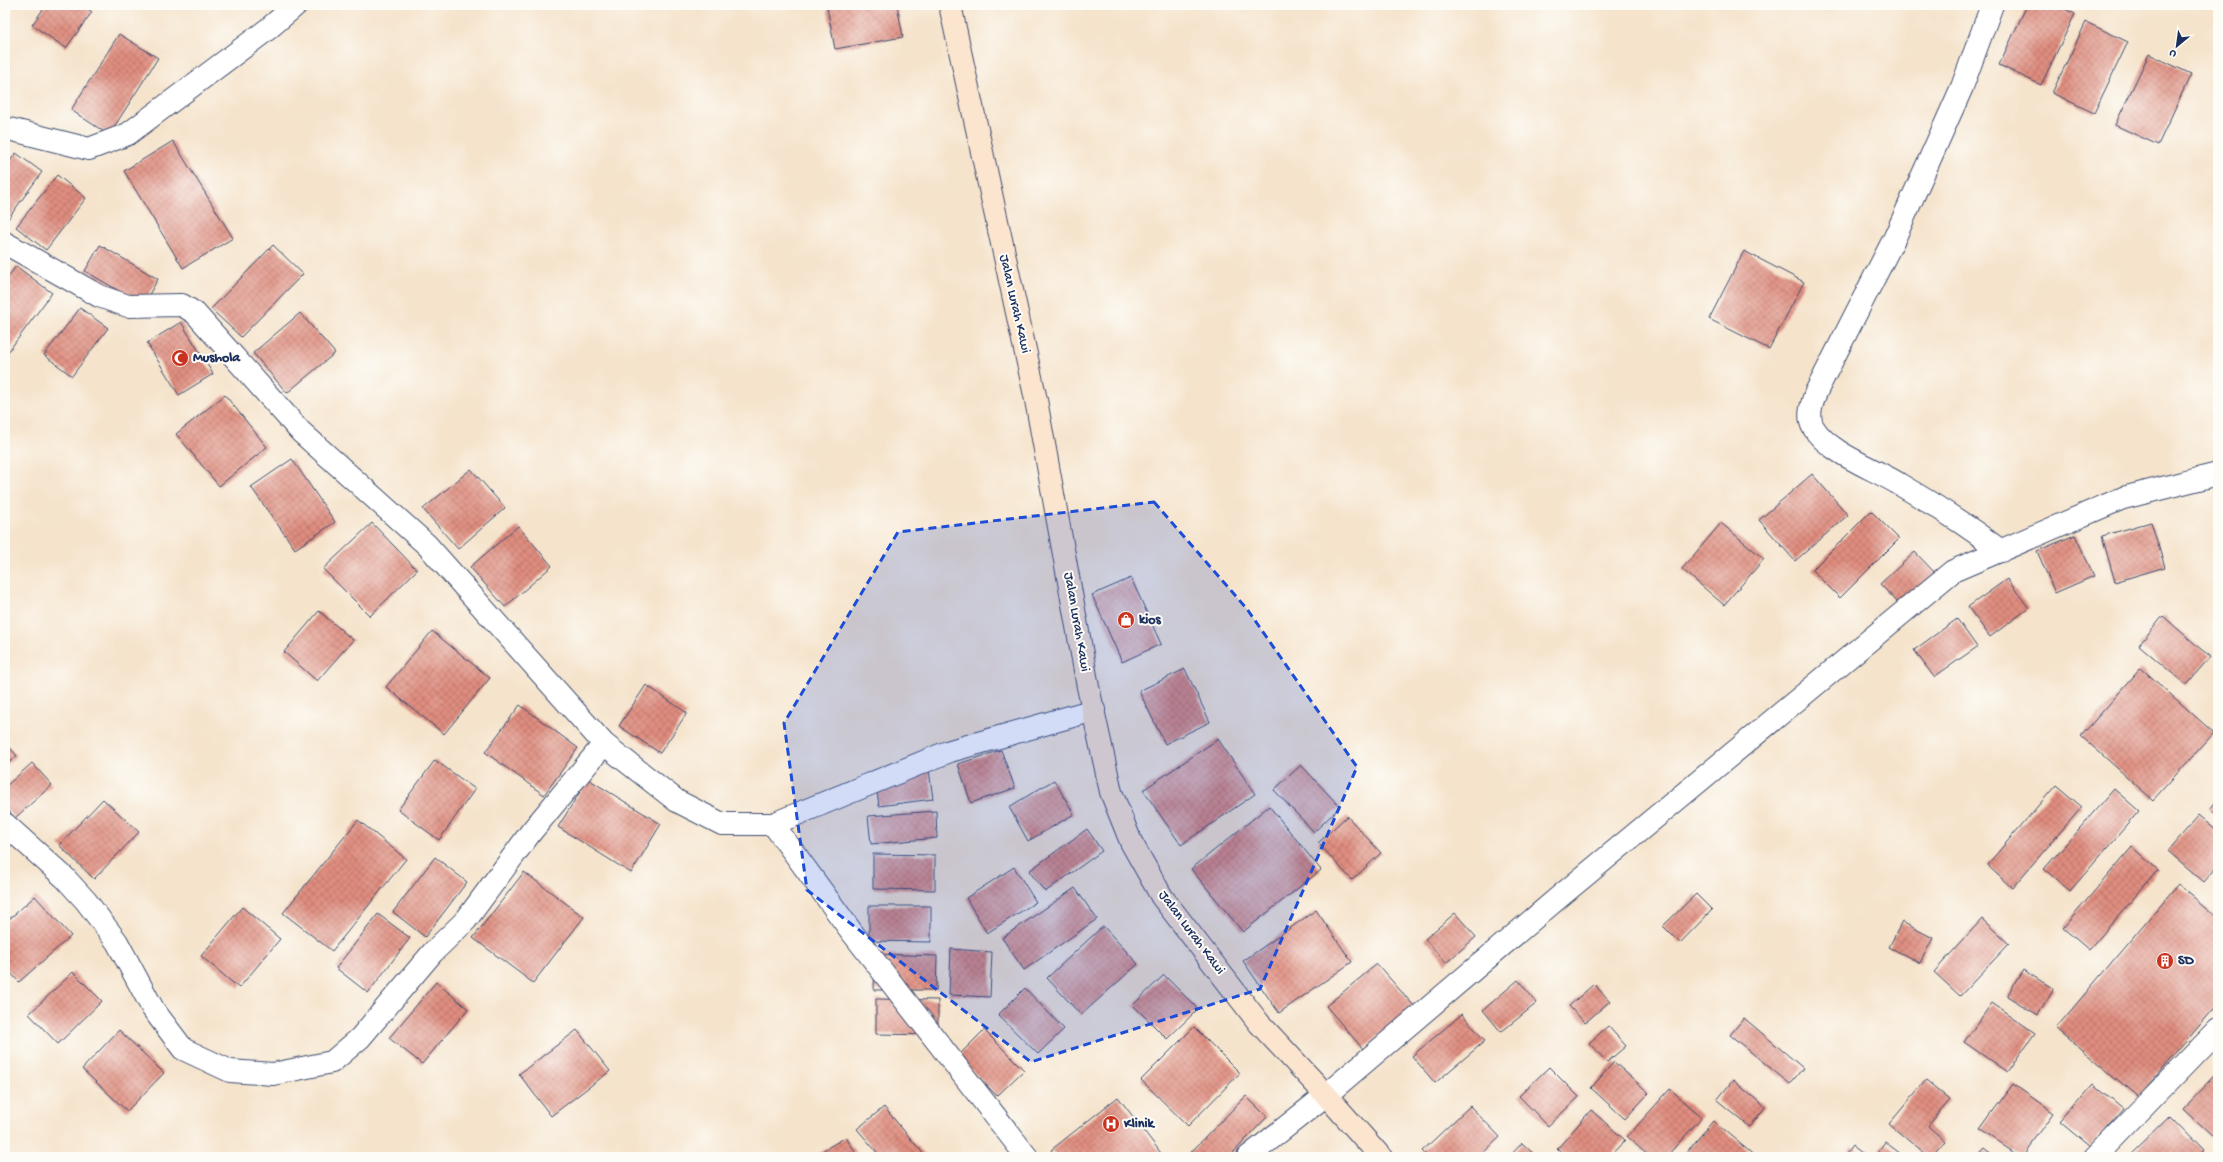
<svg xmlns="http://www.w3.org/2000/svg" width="2223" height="1162" font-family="'Gochi Hand',sans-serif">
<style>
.building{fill:url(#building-cross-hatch)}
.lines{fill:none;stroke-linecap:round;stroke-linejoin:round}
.street-casing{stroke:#3c4a6e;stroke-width:24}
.secondary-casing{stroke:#3c4a6e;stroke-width:24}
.street{stroke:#fff;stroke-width:22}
.secondary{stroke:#fce5cf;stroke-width:22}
.marked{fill:#1d4ed8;fill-opacity:0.2;stroke:#1d4ed8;stroke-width:3;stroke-dasharray:8 5;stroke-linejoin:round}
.labels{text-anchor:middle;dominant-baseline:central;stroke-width:4;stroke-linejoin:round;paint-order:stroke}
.street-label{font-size:14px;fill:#1b2f5e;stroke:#fdfcf7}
.poi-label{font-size:14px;font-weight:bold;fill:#1b2f5e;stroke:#fdfcf7;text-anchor:start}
</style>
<defs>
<pattern id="building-cross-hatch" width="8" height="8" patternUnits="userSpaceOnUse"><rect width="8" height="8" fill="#e08d7f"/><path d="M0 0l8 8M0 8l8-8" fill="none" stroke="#b5746b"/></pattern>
</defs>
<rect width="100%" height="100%" fill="#fdfcf7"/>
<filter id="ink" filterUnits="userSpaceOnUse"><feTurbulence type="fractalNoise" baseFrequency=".025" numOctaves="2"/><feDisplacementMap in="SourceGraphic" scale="8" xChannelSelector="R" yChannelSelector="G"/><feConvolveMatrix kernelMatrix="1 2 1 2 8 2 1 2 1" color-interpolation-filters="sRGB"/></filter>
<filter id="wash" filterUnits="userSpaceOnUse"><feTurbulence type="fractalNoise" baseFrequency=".012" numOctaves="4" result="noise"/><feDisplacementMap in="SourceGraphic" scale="16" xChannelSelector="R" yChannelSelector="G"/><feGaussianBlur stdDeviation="0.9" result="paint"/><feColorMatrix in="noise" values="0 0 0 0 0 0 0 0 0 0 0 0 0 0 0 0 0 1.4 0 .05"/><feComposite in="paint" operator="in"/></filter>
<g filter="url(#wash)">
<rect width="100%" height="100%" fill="#f5e3cb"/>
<g id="blocks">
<!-- building -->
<path class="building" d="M46 5H82L92 12 66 48 32 25Z
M838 5H897L903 37 835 49 827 7Z
M2027 5H2057L2075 14 2041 85 1999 65Z
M2086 22 2128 42 2094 113 2052 93Z
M119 34 158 58 109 135 71 110Z
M2149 54 2191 74 2158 145 2115 125Z
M173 141 233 238 183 268 124 171Z
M16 153 42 172 5 223V168Z
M57 175 86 198 46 250 16 227Z
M100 245 158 279 143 305 85 271Z
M273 245 303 274 241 337 211 309Z
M1744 251 1804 282 1769 349 1709 319Z
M16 266 52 293 5 356V281Z
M80 308 108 328 72 376 44 355Z
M300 313 335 353 287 393 253 353Z
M181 322 213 374 179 395 147 343Z
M225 395 267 447 219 486 176 434Z
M292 459 335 522 295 549 251 487Z
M471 469 505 508 458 549 423 509Z
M1812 474 1848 515 1795 561 1759 520Z
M1871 511 1899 539 1840 598 1812 570Z
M2151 522 2165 567 2115 582 2102 536Z
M372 523 417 570 370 616 323 569Z
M1721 523 1764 559 1724 605 1682 569Z
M518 526 552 566 505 607 470 567Z
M2075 535 2094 576 2055 593 2037 551Z
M1915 552 1937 575 1902 607 1880 584Z
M1131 578 1161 644 1122 662 1092 595Z
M2007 579 2029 608 1990 637 1968 607Z
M319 611 353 640 317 681 284 652Z
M2163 616 2210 657 2186 685 2139 645Z
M1957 619 1977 647 1934 677 1914 650Z
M432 631 490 678 444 734 386 687Z
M2141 668 2214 733 2153 800 2081 736Z
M1185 669 1210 722 1165 744 1139 691Z
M646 685 687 713 660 753 619 726Z
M520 705 578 748 544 795 485 752Z
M1218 739 1255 794 1181 845 1143 790Z
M5 742 17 756 5 766Z
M1001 750 1015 788 971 803 958 764Z
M435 760 475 789 439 840 398 810Z
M32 763 52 785 15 818 5 807V787Z
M1301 765 1340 807 1314 832 1274 790Z
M929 770 933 799 879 806 875 776Z
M588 779 661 824 631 873 558 827Z
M1054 780 1074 814 1028 841 1009 807Z
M2056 785 2082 807 2012 888 1987 865Z
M2114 789 2139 811 2070 891 2044 869Z
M103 799 139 832 94 879 59 845Z
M2218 799V815L2210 809Z
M1269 806 1321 870 1243 932 1191 869Z
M936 811 937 838 871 844 868 816Z
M2199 815 2218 831V866L2204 882 2168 851Z
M1347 816 1381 853 1352 880 1318 843Z
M358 820 406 859 332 951 283 913Z
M1087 829 1102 851 1045 892 1029 871Z
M2132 847 2158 870 2089 950 2063 928Z
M873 854 935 855V890L873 889Z
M435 857 467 882 425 937 393 912Z
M1014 867 1036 902 987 933 966 898Z
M524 872 584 917 533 983 473 938Z
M2178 884 2218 918V1004L2138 1097 2056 1028Z
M1075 888 1097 919 1024 970 1002 938Z
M1696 894 1712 910 1680 943 1663 926Z
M35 896 71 936 19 982 5 967V923Z
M869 906H931V942L869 941Z
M242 907 280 939 239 988 201 956Z
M1316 910 1352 962 1279 1013 1243 961Z
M1455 913 1476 937 1446 963 1425 939Z
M378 914 410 938 368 993 336 968Z
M1982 919 2009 944 1960 996 1934 972Z
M1902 922 1933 938 1920 963 1889 947Z
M1103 926 1138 964 1081 1015 1047 978Z
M951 949 992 952 990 997 949 995Z
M875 954 937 956 936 990H874Z
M1377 964 1414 1006 1363 1049 1326 1006Z
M2023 970 2054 989 2038 1015 2007 996Z
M73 972 102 1001 58 1044 29 1014Z
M1164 975 1198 1009 1167 1039 1133 1005Z
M1518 980 1537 1003 1501 1032 1483 1010Z
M436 982 468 1009 422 1064 389 1038Z
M1594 984 1610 1001 1585 1023 1569 1006Z
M1025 988 1064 1029 1038 1054 998 1015Z
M876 999 938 1000V1035L876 1034Z
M1992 1003 2035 1033 2007 1072 1964 1042Z
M1462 1014 1485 1041 1435 1083 1412 1056Z
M1744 1018 1803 1068 1790 1084 1730 1035Z
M1608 1026 1626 1046 1607 1062 1589 1043Z
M1194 1027 1240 1073 1188 1126 1141 1080Z
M119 1030 164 1073 127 1111 82 1069Z
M577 1030 610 1071 551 1116 519 1074Z
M984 1030 1024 1070 997 1096 958 1056Z
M1614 1062 1649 1093 1625 1119 1591 1088Z
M1549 1067 1579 1097 1548 1126 1519 1096Z
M2218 1072V1143L2182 1109Z
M1733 1080 1765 1107 1750 1127 1717 1100Z
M1926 1080 1950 1100 1928 1126 1945 1141 1931 1157H1928L1889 1124Z
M2013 1084 2054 1113 2022 1157 1980 1129Z
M2093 1084 2123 1109 2091 1146 2061 1121Z
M1670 1089 1702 1117 1666 1157H1650L1627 1137Z
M1246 1096 1267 1117 1229 1157H1186Z
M1118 1097 1164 1157H1056L1051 1150Z
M1470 1106 1500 1137 1479 1157H1428L1422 1151Z
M884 1107 926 1157H881L857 1129Z
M1591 1110 1625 1140 1609 1157H1565L1557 1149Z
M2169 1117 2203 1152 2198 1157H2128Z
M1713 1121 1756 1157H1689L1685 1154Z
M846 1137 858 1157H812Z
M1885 1142 1905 1157H1874Z
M1522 1143 1537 1157H1509Z
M1852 1146 1866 1157H1844Z
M1984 1150 1993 1157H1977Z"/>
</g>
</g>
<g filter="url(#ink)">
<use href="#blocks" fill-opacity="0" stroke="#3c4a6e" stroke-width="1"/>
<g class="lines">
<!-- street casing -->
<g class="street-casing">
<path id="street" d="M1992 5 1962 87 1895 237 1816 392C1812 403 1807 416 1813 427 1828 453 1875 469 1899 484 1935 505 1968 526 2001 551
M5 128 89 149 128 134 268 29 296 5
M5 243 99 296 128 306 182 305 195 313 301 432 427 545 604 744 677 801 722 824H773L950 751 1094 710
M5 824 65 878 86 901 117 942 153 1009 183 1049 230 1071 273 1074 332 1062 360 1038 433 952 466 920 531 832 604 744
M773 824 851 931 1027 1157
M1248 1157 1326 1095 1558 898 1953 571 2123 498 2218 474
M2095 1157 2218 1030"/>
</g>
<!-- secondary casing -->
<g class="secondary-casing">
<path id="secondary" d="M950 5 1036 400 1088 687 1111 792 1131 842 1162 897 1259 1023 1326 1095 1381 1157"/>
</g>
<!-- street -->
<use href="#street" class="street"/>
<!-- secondary -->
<use href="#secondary" class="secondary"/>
</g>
</g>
<!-- marked area -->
<path class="marked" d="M1154 502 1247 609 1357 767 1260 989 1031 1062 807 890 784 723 898 532Z"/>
<!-- icons -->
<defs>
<g id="mosque-disc" transform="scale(0.9)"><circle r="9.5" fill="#c8321e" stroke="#fdfcf7"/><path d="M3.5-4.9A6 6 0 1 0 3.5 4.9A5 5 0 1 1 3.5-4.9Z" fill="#fff"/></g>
<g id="shop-disc" transform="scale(0.9)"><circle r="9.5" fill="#c8321e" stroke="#fdfcf7"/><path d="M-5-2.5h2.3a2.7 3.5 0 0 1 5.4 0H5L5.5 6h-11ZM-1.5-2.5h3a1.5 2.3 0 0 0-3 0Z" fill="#fff"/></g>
<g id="building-disc" transform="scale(0.9)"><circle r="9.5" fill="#c8321e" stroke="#fdfcf7"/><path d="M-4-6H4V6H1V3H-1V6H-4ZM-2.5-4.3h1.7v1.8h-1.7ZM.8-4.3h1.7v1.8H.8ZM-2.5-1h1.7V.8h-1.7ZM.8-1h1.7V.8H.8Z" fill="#fff"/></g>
<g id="hospital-disc" transform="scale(0.9)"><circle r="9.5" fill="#c8321e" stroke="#fdfcf7"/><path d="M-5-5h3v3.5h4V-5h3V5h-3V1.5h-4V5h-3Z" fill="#fff"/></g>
</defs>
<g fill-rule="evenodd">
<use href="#mosque-disc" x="180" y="358"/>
<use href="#shop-disc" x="1126" y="620"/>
<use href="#building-disc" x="2165" y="961"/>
<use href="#hospital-disc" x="1111" y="1124"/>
</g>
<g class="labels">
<!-- street labels -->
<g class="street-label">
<text transform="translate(1014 304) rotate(77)">Jalan Lurah Kawi</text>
<text transform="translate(1076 622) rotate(80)">Jalan Lurah Kawi</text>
<text transform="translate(1191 933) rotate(53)">Jalan Lurah Kawi</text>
</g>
<!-- poi labels -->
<g class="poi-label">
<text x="193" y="358">Mushola</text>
<text x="1139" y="620">kios</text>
<text x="2178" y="961">SD</text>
<text x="1124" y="1124">Klinik</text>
</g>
</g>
<!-- margin -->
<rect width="2223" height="1162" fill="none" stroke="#fdfcf7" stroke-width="20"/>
<!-- north arrow -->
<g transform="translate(2177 46) rotate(209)" stroke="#fdfcf7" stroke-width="3" paint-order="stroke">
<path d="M0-3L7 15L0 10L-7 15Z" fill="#1b2f5e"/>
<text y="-6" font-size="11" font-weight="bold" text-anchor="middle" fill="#1b2f5e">U</text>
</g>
</svg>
